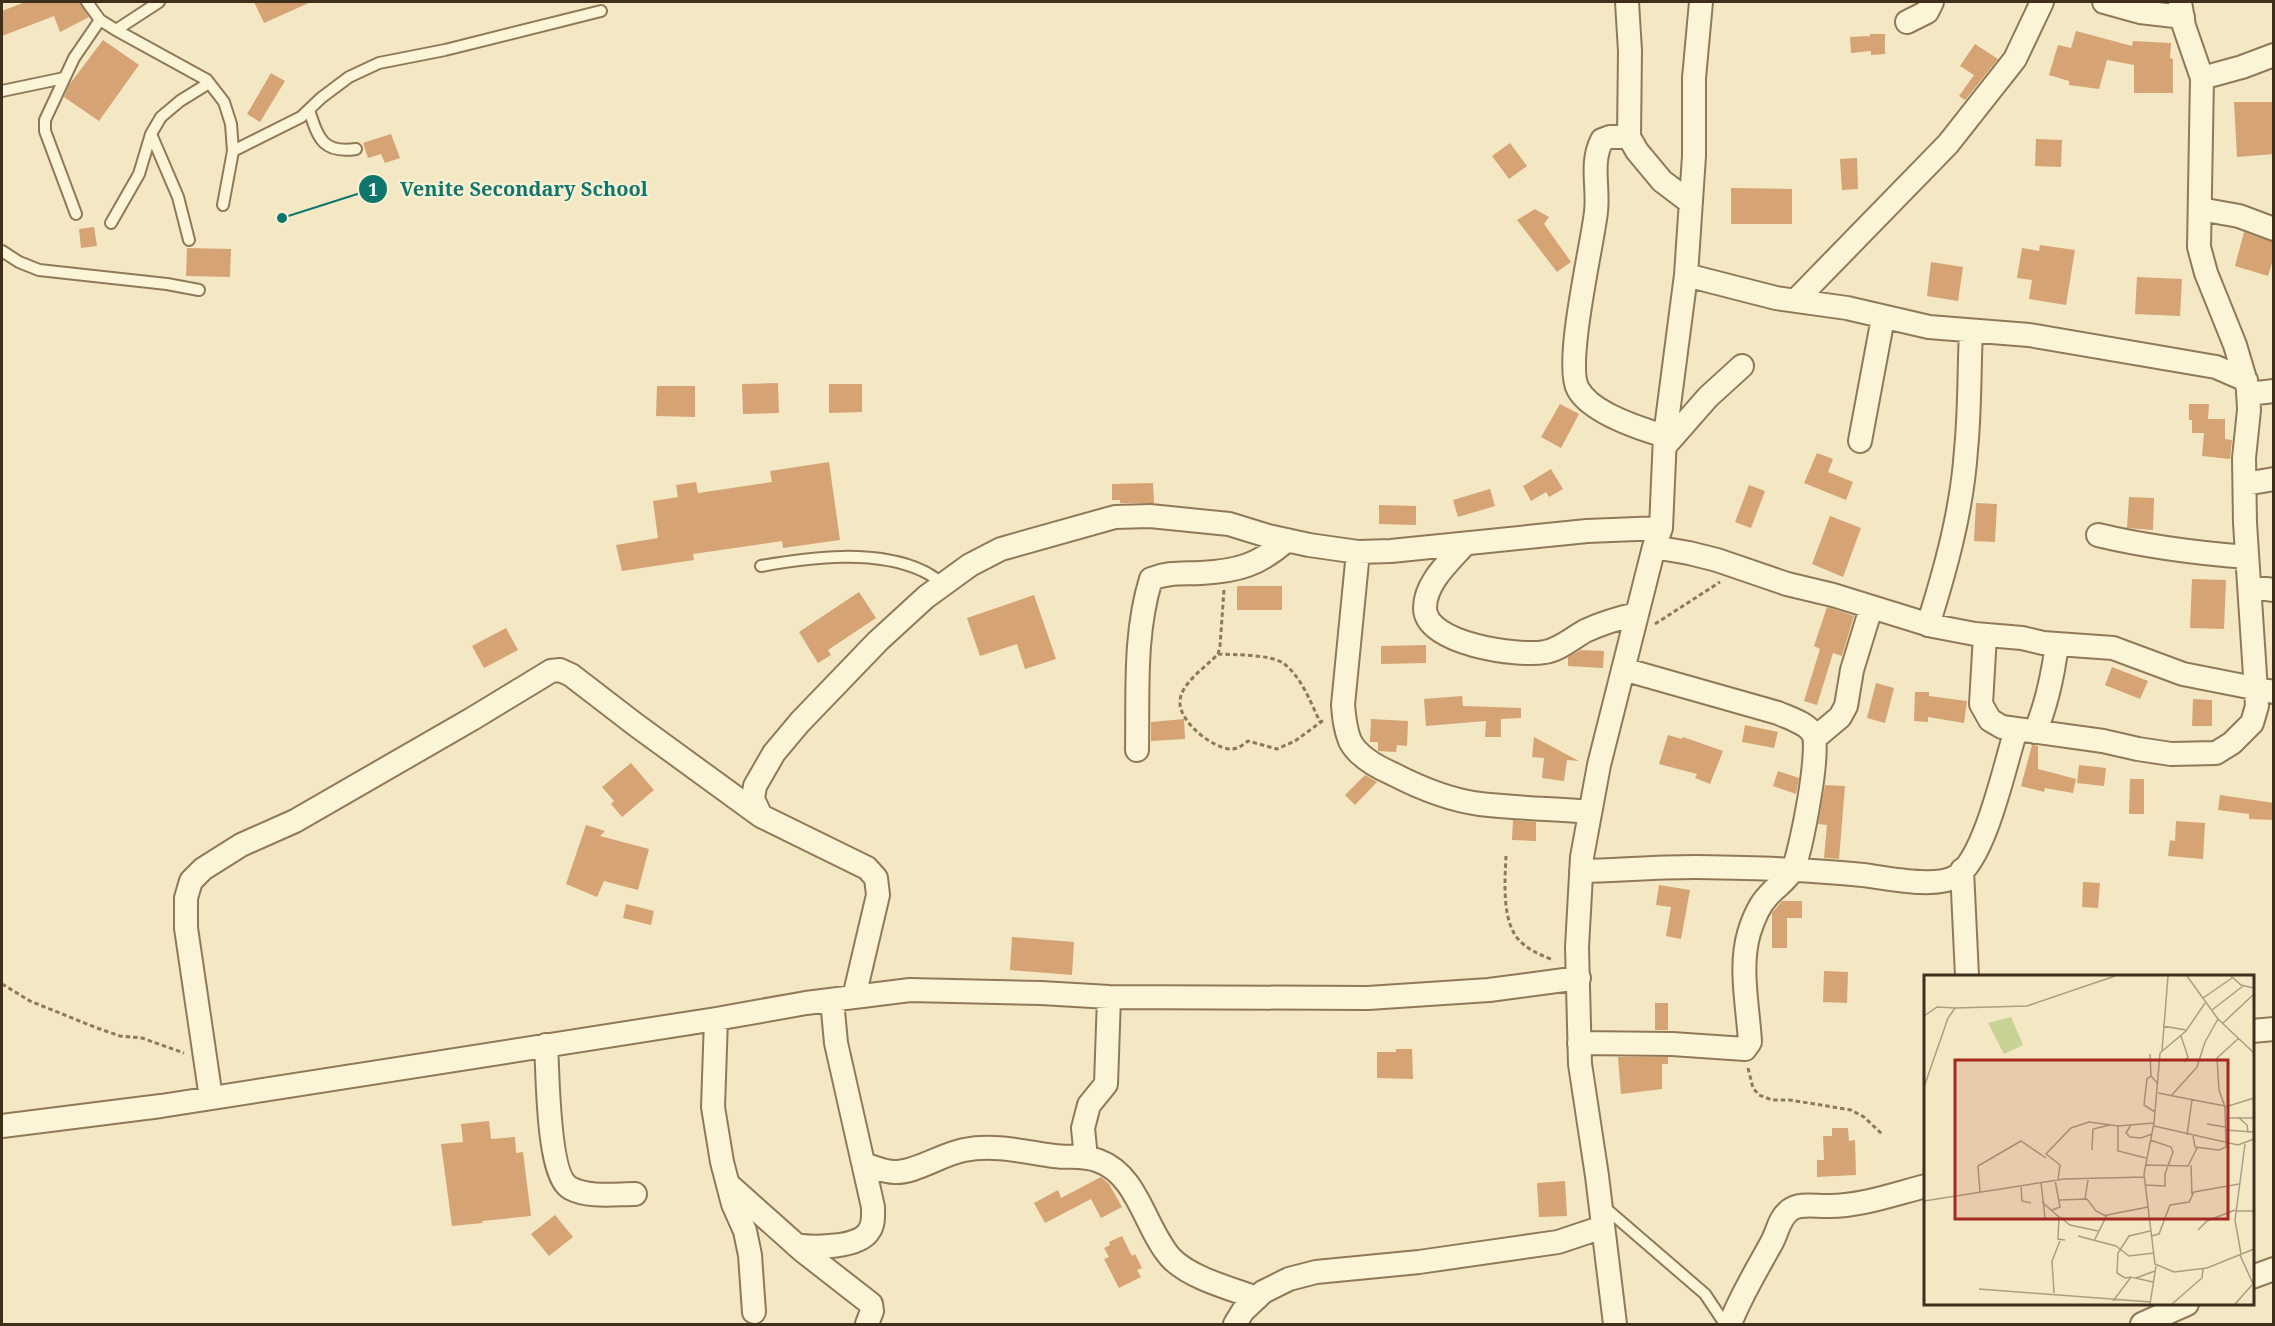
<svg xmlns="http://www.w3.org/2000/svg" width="2275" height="1326" font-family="'Noto Serif',serif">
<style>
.building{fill:#d5a374}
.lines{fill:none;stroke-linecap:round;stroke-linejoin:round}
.service-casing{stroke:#907957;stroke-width:14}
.minor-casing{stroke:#907957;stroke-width:26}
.path{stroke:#907957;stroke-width:3;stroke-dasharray:4.5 3;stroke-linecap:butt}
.service{stroke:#fcf4d7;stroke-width:10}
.minor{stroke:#fcf4d7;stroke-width:22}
.inset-road{fill:none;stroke:#ab9e81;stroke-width:1.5}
.view{fill:#a62820;fill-opacity:0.15;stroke:#a62820;stroke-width:3}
.inset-edge{fill:none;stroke:#3e2f1d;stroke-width:3}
.leader{fill:none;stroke:#0f766e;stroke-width:2}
.callout-dot{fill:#0f766e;stroke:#f9f1d3;stroke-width:2}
.mark-label{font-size:18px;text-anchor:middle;font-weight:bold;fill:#fff}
.callout-label{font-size:20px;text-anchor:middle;font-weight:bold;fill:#0f766e;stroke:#f9f1d3;stroke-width:4.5;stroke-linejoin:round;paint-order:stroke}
</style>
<rect width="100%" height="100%" fill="#f3e8c3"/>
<!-- building -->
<path class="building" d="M25 2H80L89 17 60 32 54 16 2 36V11Z
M254 2H311L264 23Z
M2076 31 2132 46 2133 41 2171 43 2170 58 2173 59V93H2134V65L2107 60 2099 89 2069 85V81L2049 75 2058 45 2071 48Z
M1870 34H1885V54L1871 55V51L1851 53 1850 37 1870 36Z
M103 40 139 65 99 121 64 97 69 85Z
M1975 44 1998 59 1965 100 1959 96 1974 75 1960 66Z
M271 73 285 81 260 122 247 114Z
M2234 102H2274V154L2237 157Z
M391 134 400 158 385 163 381 154 368 158 363 143Z
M2036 139 2062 140 2061 167 2035 166Z
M1510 143 1527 166 1509 179 1492 156Z
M1857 158 1858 189 1842 190 1840 159Z
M1731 188 1792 189V224H1731Z
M1535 209 1549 217 1544 224 1571 262 1557 272 1517 220Z
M94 227 97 246 81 248 79 229Z
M2244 232 2273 242 2272 263 2268 276 2235 266Z
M2040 245 2075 250 2066 305 2029 299 2032 280 2017 278 2022 248 2039 251Z
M187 248 231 249 230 277 186 276Z
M1931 262 1963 267 1958 301 1927 296Z
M2137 277 2182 279 2180 316 2135 314Z
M778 383 779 413 743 414 742 384Z
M829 384H862V412L829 413Z
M657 386H695V417L656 416Z
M1560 404 1579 414 1561 448 1541 437Z
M2189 404H2209L2208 419H2225V439L2232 440 2230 459 2202 456 2204 433H2192V420H2189Z
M1817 453 1833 459 1828 472 1853 482 1846 500 1804 483Z
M829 462 840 540 783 548 782 541 693 554 694 560 622 571 616 545 658 538 653 501 678 497 676 485 696 482 698 493 772 482 770 471Z
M1551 469 1563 489 1549 497 1546 492 1531 501 1523 486Z
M1153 483 1154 503H1120V500H1112V484Z
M1749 485 1765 491 1751 528 1735 522Z
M1490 489 1495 506 1458 517 1453 500Z
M2129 497 2154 498 2153 530 2127 528Z
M1976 503 1997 504 1995 542 1974 541Z
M1379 505 1416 506V525L1379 524Z
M1830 516 1861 528 1843 577 1812 564Z
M2192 579 2226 580 2224 629 2190 628Z
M1237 586H1282V610H1237Z
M859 592 876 618 828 650 831 655 818 663 799 632Z
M1034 595 1056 659 1025 669 1017 644 980 656 967 618Z
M1827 607 1854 616 1842 656 1833 653 1817 705 1804 701 1820 649 1814 646Z
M506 628 518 650 484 668 472 646Z
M1426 645V663L1381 664V646Z
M1581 650 1604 651 1603 668 1568 666V657Z
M2112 667 2148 681 2140 699 2105 685Z
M1876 683 1894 688 1885 723 1867 718Z
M1915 692H1929V696L1967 701 1964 723 1928 717V722L1914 721Z
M1462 696 1463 706 1521 708V718L1501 719V737H1485L1486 721 1426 726 1424 699Z
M2193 699 2212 700V726H2192Z
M1184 719 1185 739 1151 741V722Z
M1371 719 1408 721 1407 746 1397 745 1396 752 1378 751V742H1370Z
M1745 725 1778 732 1774 748 1742 742Z
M1668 735 1682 739 1683 737 1723 751 1710 784 1695 778 1697 774 1659 764Z
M1534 737 1579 761 1567 760 1564 781 1542 778 1544 758 1532 757Z
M2032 745 2038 746V769L2076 779 2073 793 2045 788 2044 792 2021 786Z
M631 763 654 790 622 817 611 804 614 801 602 787Z
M2079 765 2106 768 2104 786 2077 783Z
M1778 771 1799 778 1796 794 1773 786Z
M1365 775 1377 782 1355 805 1345 795Z
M2130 779H2144V814H2129Z
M1825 785 1845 786 1839 859 1824 858 1827 825 1818 824Z
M2220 795 2274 803V820L2249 819V814L2218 810Z
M1513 820 1536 822V841L1512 840Z
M2176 821 2205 823 2203 859 2168 856 2170 840 2175 841Z
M586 825 605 831 600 836 649 849 638 890 604 881 597 897 566 884Z
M2083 882 2100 883 2098 908 2082 907Z
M1659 885 1690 890 1681 939 1666 936 1671 907 1656 905Z
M1782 901H1802V918H1787V948H1772V913Z
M626 904 654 911 651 925 623 918Z
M1012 937 1074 942 1072 975 1010 970Z
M1824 971 1848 972 1847 1003 1823 1002Z
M1655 1003H1668V1030H1655Z
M1396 1049H1412L1413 1079 1377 1078V1052H1396Z
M1618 1057H1668V1064H1662V1089L1621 1094Z
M489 1121 491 1139 515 1137 516 1153 523 1152 531 1216 482 1221 483 1223 452 1226 441 1144 463 1142 461 1124Z
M1832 1128H1848L1849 1141 1855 1140 1856 1175 1817 1177V1160H1824L1823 1136H1832Z
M1101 1177 1109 1184 1122 1207 1101 1218 1091 1199 1045 1223 1034 1203 1058 1190 1061 1198Z
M1565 1181 1567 1216 1539 1217 1537 1183Z
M555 1215 573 1237 549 1256 531 1234Z
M1122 1236 1132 1256 1135 1254 1142 1268 1137 1270 1141 1277 1119 1288 1104 1259 1109 1257 1104 1248 1110 1245 1109 1242Z"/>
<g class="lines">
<!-- service casing -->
<g class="service-casing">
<path id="service" d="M87 2 100 20 116 30 207 80 224 102 231 124 233 151 223 205
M116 30 159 2
M2 91 64 78
M309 110C318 137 322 154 356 149
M151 134 178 197 189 240
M233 151 301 117 321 98 349 77 379 63 445 50 601 11
M76 214 45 131V120L74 58 100 20
M111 223 139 174 151 134 161 117 180 101 209 83
M2 251 19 262 39 270 167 284 199 290
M761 566C811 557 876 549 923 571 930 574 936 579 943 584
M1603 1206 1705 1294 1725 1324"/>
</g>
<!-- minor casing -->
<g class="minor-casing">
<path id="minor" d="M1627 2 1630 51 1629 137 1637 151 1662 181 1691 203
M2104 2 2140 12 2183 17
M1907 22 1927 12 1932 2
M2202 78 2242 67 2274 55
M1629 137H1610L1602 140C1590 163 1599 188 1596 212 1592 247 1564 364 1578 389 1591 413 1641 429 1665 436
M2200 209 2239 216 2274 229
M1686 275 1776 298 1847 308 1929 327 2029 335 2216 367 2246 380
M1796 300 1948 144 2015 59 2042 2
M2248 394 2274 391
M1860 441 1883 318
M1665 446 1708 397 1742 366
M2245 484 2274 479
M2098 535C2148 547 2196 553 2247 557
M1465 544C1449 562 1425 583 1425 608 1425 644 1518 657 1545 652 1559 650 1573 638 1585 631 1602 623 1619 618 1637 614
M1654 547 1689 553 1717 560 1787 584 1833 595 1933 626 1975 634 2022 638 2043 643 2113 648 2183 674 2274 692
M1358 552 1343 705C1344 717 1345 729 1350 741 1358 757 1377 767 1393 774 1420 788 1449 800 1480 804 1516 808 1553 809 1590 812
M2250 587 2274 590
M1928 625C1946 568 1962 510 1966 450 1970 411 1969 371 1971 331
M1985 635 1981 704 1990 720 2002 727 2103 741 2138 749 2171 754 2216 753 2232 743 2252 723 2257 706 2245 523 2244 458 2249 410 2248 389 2235 345 2206 273 2199 247 2202 78 2184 26 2180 2
M2035 732C2047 704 2053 675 2057 644
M1815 738 1840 717 1846 706 1852 670 1871 608
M1137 750C1138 693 1134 633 1151 579 1168 572 1183 574 1201 573 1238 571 1259 565 1287 540
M1962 870 1967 976
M1581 871C1619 870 1657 867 1695 867 1750 868 1807 869 1863 875 1887 878 1936 889 1957 876 1986 856 2005 764 2016 730
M854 997 878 895 876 878 867 868 761 816 753 799 755 786 774 753 800 722 878 641 926 597 970 565 1001 549 1115 517 1150 516 1229 524 1268 536 1309 545 1358 552 1391 551 1587 531 1661 528
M716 1019 713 1107 722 1162 733 1204 745 1231 750 1255 754 1312
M2252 1031 2274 1029
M1579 1043 1672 1044 1745 1049 1750 1042C1748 1007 1739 967 1749 933 1753 920 1758 906 1768 896 1775 887 1788 880 1793 869 1801 851 1821 749 1813 734 1807 723 1789 718 1778 713L1623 669
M546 1045C548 1072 547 1175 570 1188 589 1198 615 1194 635 1194
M211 1098 186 928V898L191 881 203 869 241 845 295 821 472 719 551 671 560 670 571 675 636 725 761 816
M2 1126 161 1106 716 1019 806 1003 910 990 1041 993 1109 997 1368 998 1489 990 1579 978
M1086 1158 1083 1128 1089 1105 1106 1084 1109 997
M864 1164C874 1167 884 1172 895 1172 915 1173 942 1154 964 1150 994 1144 1025 1152 1054 1156 1069 1158 1085 1155 1099 1161 1138 1175 1145 1229 1171 1258 1190 1278 1232 1289 1257 1298
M729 1185 803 1251 871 1304 872 1311 867 1324
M796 1245C814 1248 859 1248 869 1231 874 1224 873 1215 873 1207L836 1043 832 1000
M2252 1277 2274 1269
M1235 1324 1243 1311 1263 1292 1289 1279 1316 1272 1419 1262 1558 1242 1603 1227
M1615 1324 1597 1176 1580 1064 1577 947 1582 857 1599 765 1654 547 1661 528 1665 436 1686 275 1694 156V78L1701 2
M1730 1324C1741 1295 1757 1270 1772 1242 1778 1231 1779 1218 1790 1210 1799 1203 1814 1206 1826 1206 1859 1207 1894 1194 1926 1186
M2142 1324 2187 1304"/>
</g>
<!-- path -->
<path class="path" d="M1224 590 1220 646 1218 654C1206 667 1181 683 1180 701 1178 721 1213 749 1231 749 1238 749 1243 745 1248 741L1277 749 1295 741 1325 719
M1655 624 1720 582
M1218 654C1235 655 1268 654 1283 663 1301 676 1311 703 1320 722
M1506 856C1505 880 1501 924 1521 942 1530 951 1541 955 1553 960
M2 984 30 1001 97 1028 120 1036 142 1038 184 1053
M1748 1068 1753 1088 1759 1095 1772 1100H1790L1851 1110 1864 1117 1882 1134"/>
<!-- service -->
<use href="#service" class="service"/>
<!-- minor -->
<use href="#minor" class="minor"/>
</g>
<!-- overview -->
<g transform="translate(1924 975)">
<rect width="330" height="330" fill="#f3e8c3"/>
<path d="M87 42 99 70 80 79 64 48Z" fill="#c7d395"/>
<path class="inset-road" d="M263 1 294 44 330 78M307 1 317 10 330 13M279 23 308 3M281 28 262 56 236 78 230 148 220 199 231 289 250 297 283 293 330 274M288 35 319 11M0 41 13 32 31 33M299 48 330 19M239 51 262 55M257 61 264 82 260 87M238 76 244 1M226 79 227 101 234 109M227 101 223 104 220 130 231 137M0 112 24 43 31 33 103 31 191 1M234 118 301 131M247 121 273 92 281 67 294 44M301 132 330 123M314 142 323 150 324 158M301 143H330M283 149 301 152M207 150 202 158 206 162 217 163 228 159M194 151V176L222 183M230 151 314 170 330 164M301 155 330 157M263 160 268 125M269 161 271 172 295 175 302 172 301 132 295 115 293 83 315 63M168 175 169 154 186 150M221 190 264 191 273 173M267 190 268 220M134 205 136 190 122 179 147 153 165 147 194 151 230 148M117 207 121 243M97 210 98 226 107 228M221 210 241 211V199L249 177 247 172 226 165M56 217 54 191 97 166 122 183M161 224 164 205M135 225 163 224 172 236 182 241M0 226 140 204 221 202M118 227 135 242 134 264 141 265M128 235 136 232 131 205M311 236H330M136 242 146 250 174 256M274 255 283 246 311 235M154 261 192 271 205 281 230 278M227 261 235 259 246 230 265 227 270 217 315 209M170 266 183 240 224 232M317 279 311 245 321 169M316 280 330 311M208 302 201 303 193 298 194 278 205 261 226 256M212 303 231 296M55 314 227 327M130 318 128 286 136 266M189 326 207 302 229 307M226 329 232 291M248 329 278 303 279 294M311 329 328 310"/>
<path class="view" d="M31 85H304V244H31Z"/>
<rect width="330" height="330" class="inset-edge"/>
</g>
<!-- callouts -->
<path class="leader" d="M282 218L373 189"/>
<g class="callout-dot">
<circle cx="282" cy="218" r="6"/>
<circle cx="373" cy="189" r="15"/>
</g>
<g class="mark-label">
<text x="373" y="196">1</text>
</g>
<g class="callout-label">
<text x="524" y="196">Venite Secondary School</text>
</g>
<!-- border -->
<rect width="2275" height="1326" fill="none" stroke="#3e2f1d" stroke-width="6"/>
</svg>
